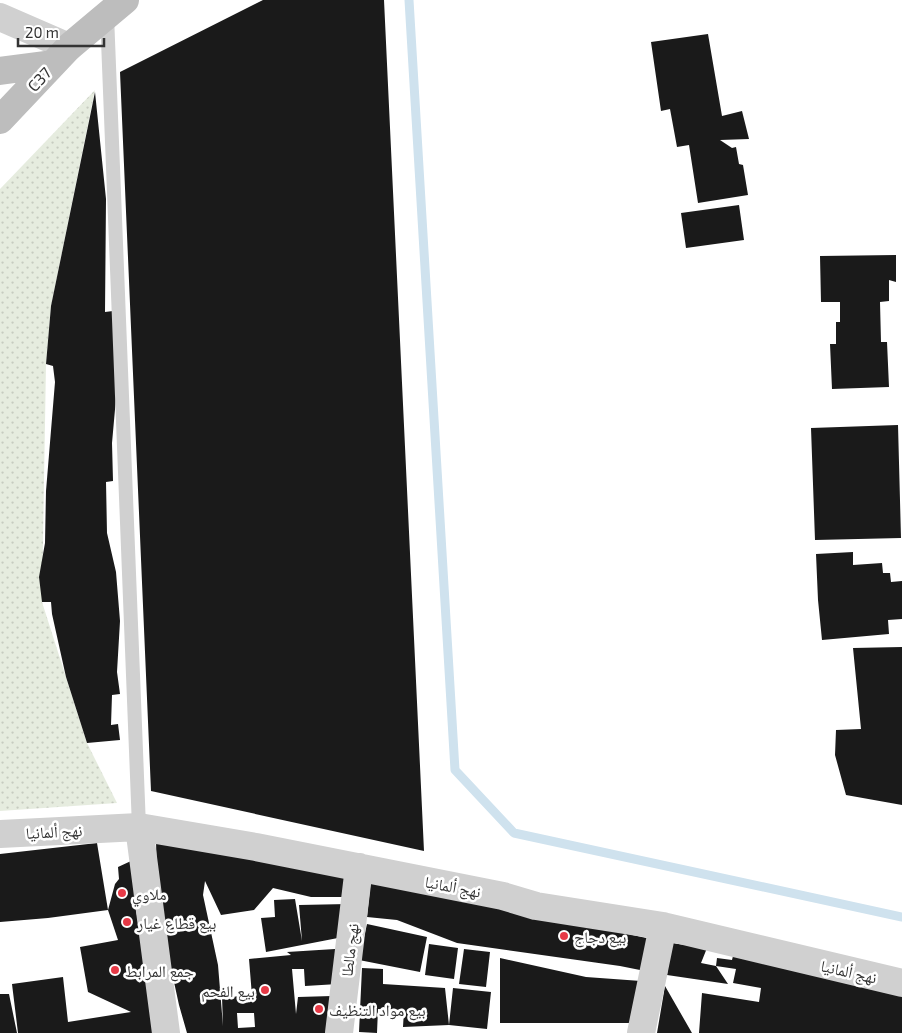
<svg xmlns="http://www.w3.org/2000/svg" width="902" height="1033" font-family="'Exo 2','Noto Naskh Arabic',sans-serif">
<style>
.grass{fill:url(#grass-dots)}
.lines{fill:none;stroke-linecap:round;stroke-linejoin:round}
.stream{stroke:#cfe2ee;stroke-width:9}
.building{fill:#1a1a1a;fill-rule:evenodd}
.lane{stroke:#d0d0d0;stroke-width:14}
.street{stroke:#d0d0d0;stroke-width:28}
.secondary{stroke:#bdbdbd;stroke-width:28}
.poi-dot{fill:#e63946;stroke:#fff;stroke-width:2}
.labels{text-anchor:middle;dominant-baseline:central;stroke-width:5;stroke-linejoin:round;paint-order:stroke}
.street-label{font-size:16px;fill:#333;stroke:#fff}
.poi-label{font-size:16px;fill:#333;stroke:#fff;text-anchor:start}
</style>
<defs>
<pattern id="grass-dots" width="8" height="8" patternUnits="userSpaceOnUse" patternTransform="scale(1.25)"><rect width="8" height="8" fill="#e6ecdf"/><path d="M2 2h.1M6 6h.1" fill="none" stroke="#c6cbc0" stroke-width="1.8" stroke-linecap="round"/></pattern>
</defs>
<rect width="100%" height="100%" fill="#fff"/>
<!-- grass -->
<path class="grass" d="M95 90 51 306 46 364 42 602 87 743 117 803 0 811V189Z"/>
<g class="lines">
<!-- stream -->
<path class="stream" d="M409 0 455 770 514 833 902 917"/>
</g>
<!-- building -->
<path class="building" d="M263 0H384L424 851 151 791 120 72Z
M708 34 722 116 742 111 749 139 720 140 732 148 736 147 739 164 743 165 748 195 698 203 689 145 677 147 670 109 661 111 651 42Z
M95 92 106 199 105 312 113 311 117 387 112 443 113 481 106 482 107 533 116 572 120 621 117 672 120 694 112 695 111 725 118 724 120 740 87 743 66 677 52 614 51 602H42L39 577 45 543 46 491 55 382 53 366 46 364 51 306Z
M739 205 744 240 686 248 681 213Z
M896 255V282L889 280V301L880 302 881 342H887L889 387 832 389 830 344H836V322H840V302H821L820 256Z
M898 425 901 538 815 540 811 428Z
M853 552V565L882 563 883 573H890L891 582 902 581V619L888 620 889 634 822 640 818 600 816 554Z
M902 647V805L846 795 835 755 836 730 861 729 853 648Z
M156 840 346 877 345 897H311L273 888 254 910 221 915 205 881 203 895 218 965 223 1026 222 997 252 996 249 959 291 955 287 952 335 949 338 984 305 986 304 969H292L296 1014 298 997 332 996 333 1033H187L179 1005 164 936 157 883ZM237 1013H254L255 1027 238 1028Z
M97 843 108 910 115 884 119 879 118 867 131 861 136 910 157 1033H18L12 984 63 977 68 1022 131 1012 88 992 80 947 118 940 108 910 48 918 0 922V854Z
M371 879 651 939 645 971 620 966 457 943 397 920 367 917Z
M295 899 302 941 299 905 348 904 343 937 266 952 261 918 275 917 274 900Z
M367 924 427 937 420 972 359 960Z
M671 943 707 948 701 963 716 966 717 958 732 960 733 956 902 992V1033H699L702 993 759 1002 761 988 733 983 736 969 716 966 728 984 667 975Z
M429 944 458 948 454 979 425 975Z
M464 949 490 952 486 987 459 984Z
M500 958 586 977 641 981 639 1023H500Z
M362 968 383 969V984L445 988 449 1025 403 1027 404 1010 378 1009 377 1033 359 1032Z
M665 986 692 1033H657Z
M453 988 491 992 487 1029 449 1025Z
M0 994H9L17 1033H0Z"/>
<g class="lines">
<!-- lane -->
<path class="lane" d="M107 15 139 827"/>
<!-- street -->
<path class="street" d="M0 17 69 47
M139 827 166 1033
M0 834 139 827 256 847 503 896 536 906 663 926 902 983
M339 1033 359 867
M641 1033 663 926"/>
<!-- secondary -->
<path class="secondary" d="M0 71 52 64
M0 120 69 47 125 0"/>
</g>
<!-- markers -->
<g class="poi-dot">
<circle cx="122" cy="893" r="5"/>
<circle cx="127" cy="922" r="5"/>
<circle cx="564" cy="936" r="5"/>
<circle cx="115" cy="970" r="5"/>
<circle cx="265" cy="990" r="5"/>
<circle cx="319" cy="1009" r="5"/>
</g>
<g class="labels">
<!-- street labels -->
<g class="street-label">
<text transform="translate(39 79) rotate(-47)">C37</text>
<text transform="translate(54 831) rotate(-3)">نهج ألمانيا</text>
<text transform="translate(453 886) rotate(11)">نهج ألمانيا</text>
<text transform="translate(349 950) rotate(-83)">نهج مالطا</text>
<text transform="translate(849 971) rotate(13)">نهج ألمانيا</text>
</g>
<!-- poi labels -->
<g class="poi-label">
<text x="132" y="893">ملاوي</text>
<text x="137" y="922">بيع قطاع غيار</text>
<text x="574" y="936">بيع دجاج</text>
<text x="125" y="970">جمع المرابط</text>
<text x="255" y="990" text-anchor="end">بيع الفحم</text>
<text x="329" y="1009">بيع مواد التنظيف</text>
</g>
</g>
<!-- scale -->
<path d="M18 38v8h86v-8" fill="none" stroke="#333333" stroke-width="2.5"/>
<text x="25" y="38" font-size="15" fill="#333333" stroke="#ffffff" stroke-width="4" paint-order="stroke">20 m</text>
</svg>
